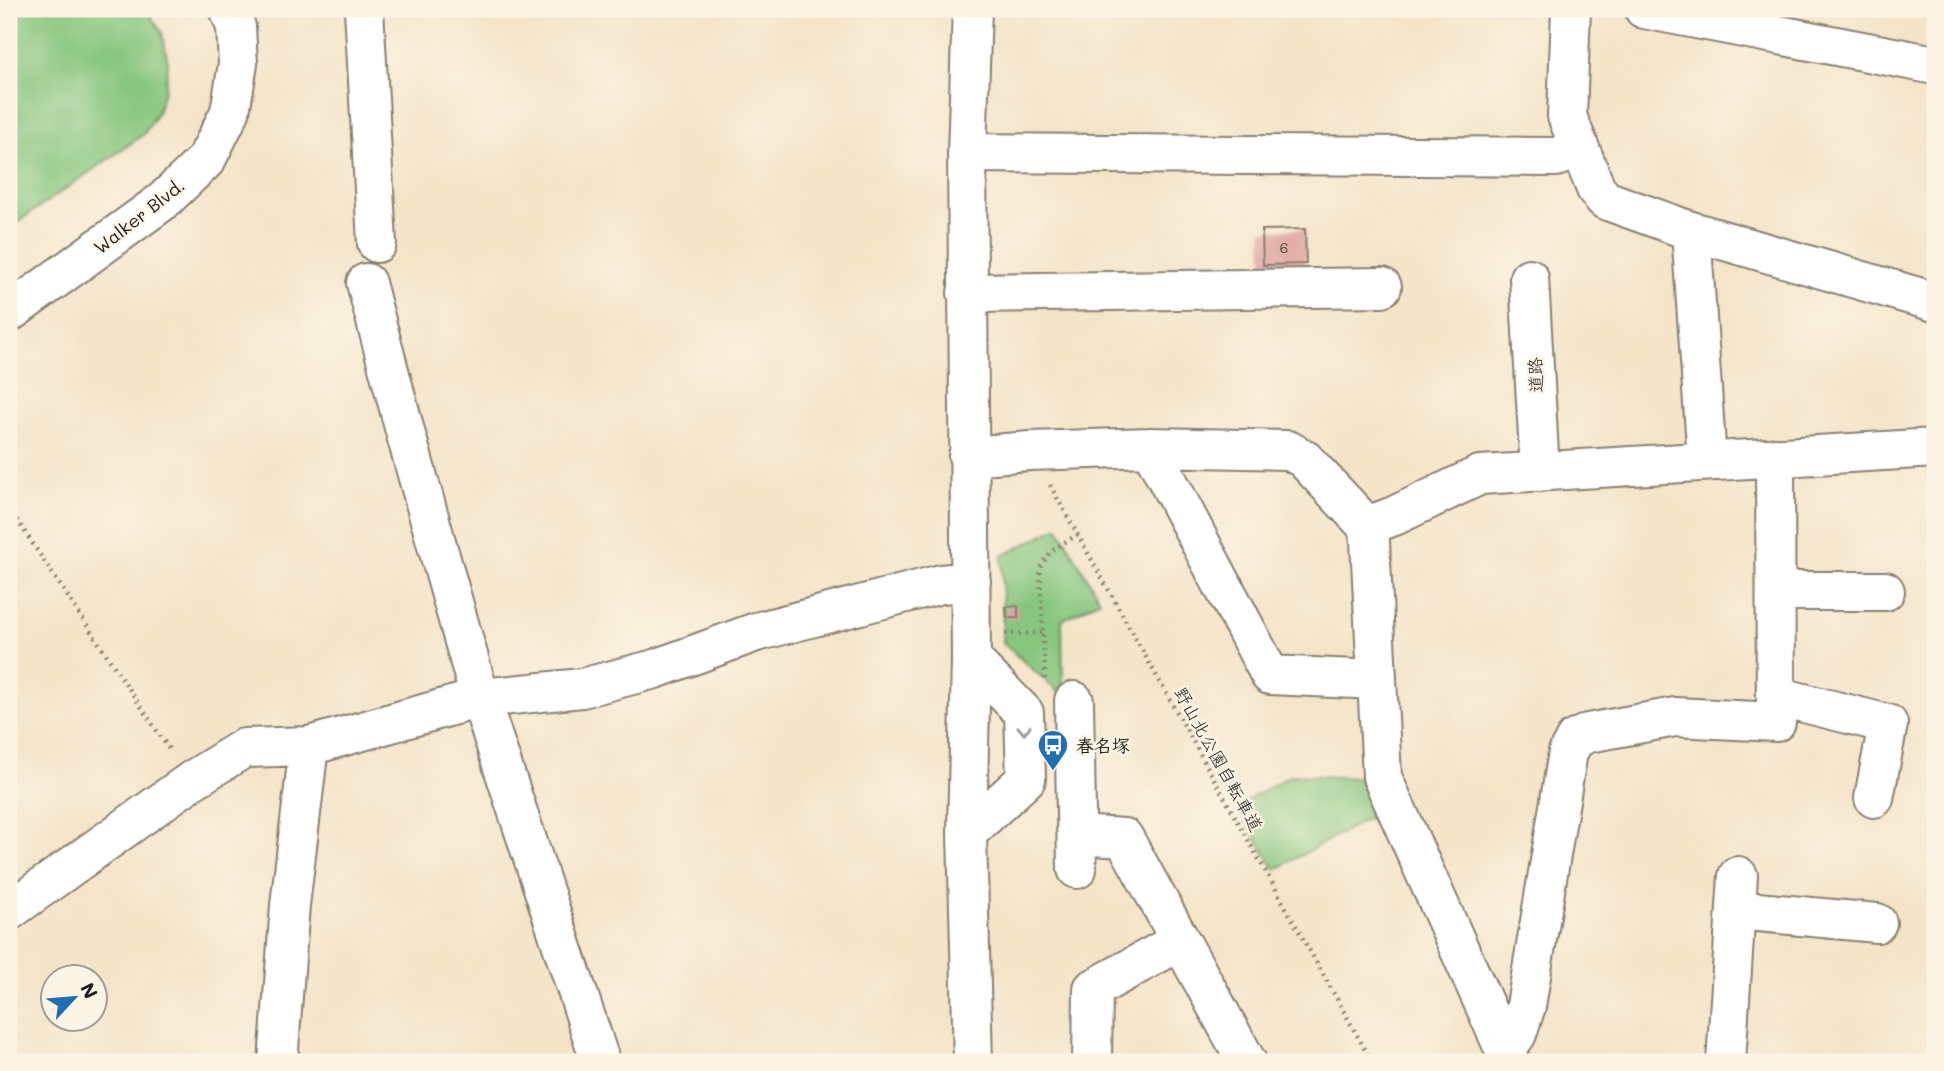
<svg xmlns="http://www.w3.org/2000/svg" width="1944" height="1071" font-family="Mali,'Klee One',sans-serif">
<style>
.green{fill:#86c67e;stroke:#51714d;stroke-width:2}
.building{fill:#db9996}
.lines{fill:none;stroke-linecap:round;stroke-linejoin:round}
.minor-casing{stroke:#888072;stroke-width:42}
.path{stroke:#888072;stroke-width:4.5;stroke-dasharray:2 5;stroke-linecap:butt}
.minor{stroke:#fff;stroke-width:38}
.oneway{stroke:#999}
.labels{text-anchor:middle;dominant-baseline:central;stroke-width:5;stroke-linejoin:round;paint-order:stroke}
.number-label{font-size:14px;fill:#4c3b3a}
.street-label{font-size:18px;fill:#1c1c1c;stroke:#fcf5e5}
.poi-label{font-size:18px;font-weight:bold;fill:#1c1c1c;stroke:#fcf5e5;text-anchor:start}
</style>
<rect width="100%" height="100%" fill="#fcf5e5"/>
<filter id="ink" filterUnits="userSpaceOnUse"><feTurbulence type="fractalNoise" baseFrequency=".0143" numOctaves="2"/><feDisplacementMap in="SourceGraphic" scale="14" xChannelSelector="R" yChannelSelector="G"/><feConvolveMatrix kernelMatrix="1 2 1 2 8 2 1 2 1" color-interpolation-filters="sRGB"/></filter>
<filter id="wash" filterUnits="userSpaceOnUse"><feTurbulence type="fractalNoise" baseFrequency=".00686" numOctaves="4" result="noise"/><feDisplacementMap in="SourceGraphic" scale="28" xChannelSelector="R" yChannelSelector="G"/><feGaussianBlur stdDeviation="1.57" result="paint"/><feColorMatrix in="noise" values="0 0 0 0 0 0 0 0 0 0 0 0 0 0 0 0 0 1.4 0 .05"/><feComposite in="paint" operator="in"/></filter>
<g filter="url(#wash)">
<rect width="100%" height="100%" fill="#f4e4c8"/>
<!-- green -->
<path class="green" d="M9 9H146L162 33 168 63 165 87 158 111 144 134 9 228Z
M1058 527 1100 600 1062 620 1063 696 1003 643 1002 556Z
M1291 775 1361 778 1375 814 1275 870 1238 806Z"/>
<g id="blocks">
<!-- building -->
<path class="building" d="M1305 229 1306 264 1263 265 1262 230Z
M1018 606V618H1007L1006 607Z"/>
</g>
</g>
<g filter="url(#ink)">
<use href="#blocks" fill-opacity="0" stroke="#888072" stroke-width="2"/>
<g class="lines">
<!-- minor casing -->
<g class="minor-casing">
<path id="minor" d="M364 9 377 243
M972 9 967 153 971 659 967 833 973 1062
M1571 9 1567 116 1596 189 1605 200 1691 231 1935 302
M1644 9 1935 65
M967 153 1556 157 1579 149
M1691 231 1707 461
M1529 278 1540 472
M366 283 406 435 480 698 599 1057
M967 293 1382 287
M9 313 163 201 206 160 230 112 238 64 236 27 229 9
M1150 447 1270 675 1377 680
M968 456 1030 451 1150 447 1288 450 1304 459 1367 526 1370 541 1382 777 1510 1062
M1367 526 1394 516 1480 475 1935 448
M1777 591H1885
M1776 696 1888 724 1874 798
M1074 701 1077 869
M967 833 1026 779 1024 713 971 659
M1077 835 1124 838 1247 1062
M1736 910 1877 923
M9 911 191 781 244 748 309 746
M1505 1051 1517 1034 1526 1006 1568 752 1575 739 1588 733 1675 717 1776 722 1775 457
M278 1062 290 905 309 746 480 698 582 688 655 669 756 632 941 584 971 581
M1092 1062 1093 989 1180 941
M1726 1062 1738 876"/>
</g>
<!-- path -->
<path class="path" d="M1050 485 1372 1062
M9 508 171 752
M1005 634 1042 633
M1045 679 1040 569C1048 550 1061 544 1078 535"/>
<!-- minor -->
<use href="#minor" class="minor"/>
</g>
<!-- one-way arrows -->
<defs><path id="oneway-chevron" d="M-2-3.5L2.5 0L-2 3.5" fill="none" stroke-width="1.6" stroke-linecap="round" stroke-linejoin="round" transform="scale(1.75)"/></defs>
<use class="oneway" href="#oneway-chevron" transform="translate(1024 730) rotate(88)"/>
</g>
<!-- icons -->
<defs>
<g id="bus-pin" transform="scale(1.575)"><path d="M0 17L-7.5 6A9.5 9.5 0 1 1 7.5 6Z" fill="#1f6fb2" stroke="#fcf5e5"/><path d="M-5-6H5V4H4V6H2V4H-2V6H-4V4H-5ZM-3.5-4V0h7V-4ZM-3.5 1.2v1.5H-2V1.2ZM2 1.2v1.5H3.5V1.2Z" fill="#fff"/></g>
</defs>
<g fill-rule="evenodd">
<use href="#bus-pin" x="1053" y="745"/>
</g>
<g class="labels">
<!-- number labels -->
<g class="number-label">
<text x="1284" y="247">6</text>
</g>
<!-- street labels -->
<g class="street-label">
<text transform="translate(139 216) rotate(-38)">Walker Blvd.</text>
<text transform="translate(1535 375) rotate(-93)">道路</text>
<text transform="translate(1219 759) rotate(61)">野山北公園自転車道</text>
</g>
<!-- poi labels -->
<g class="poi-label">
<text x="1076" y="745">春名塚</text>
</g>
</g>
<!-- margin -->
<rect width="1944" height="1071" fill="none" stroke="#fcf5e5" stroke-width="35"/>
<!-- north arrow -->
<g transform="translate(74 998) rotate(64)"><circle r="33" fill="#fcf5e5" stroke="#a29e95" stroke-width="2"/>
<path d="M0-5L12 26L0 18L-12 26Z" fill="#1f6fb2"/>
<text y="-10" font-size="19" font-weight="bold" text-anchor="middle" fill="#1c1c1c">N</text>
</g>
</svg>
